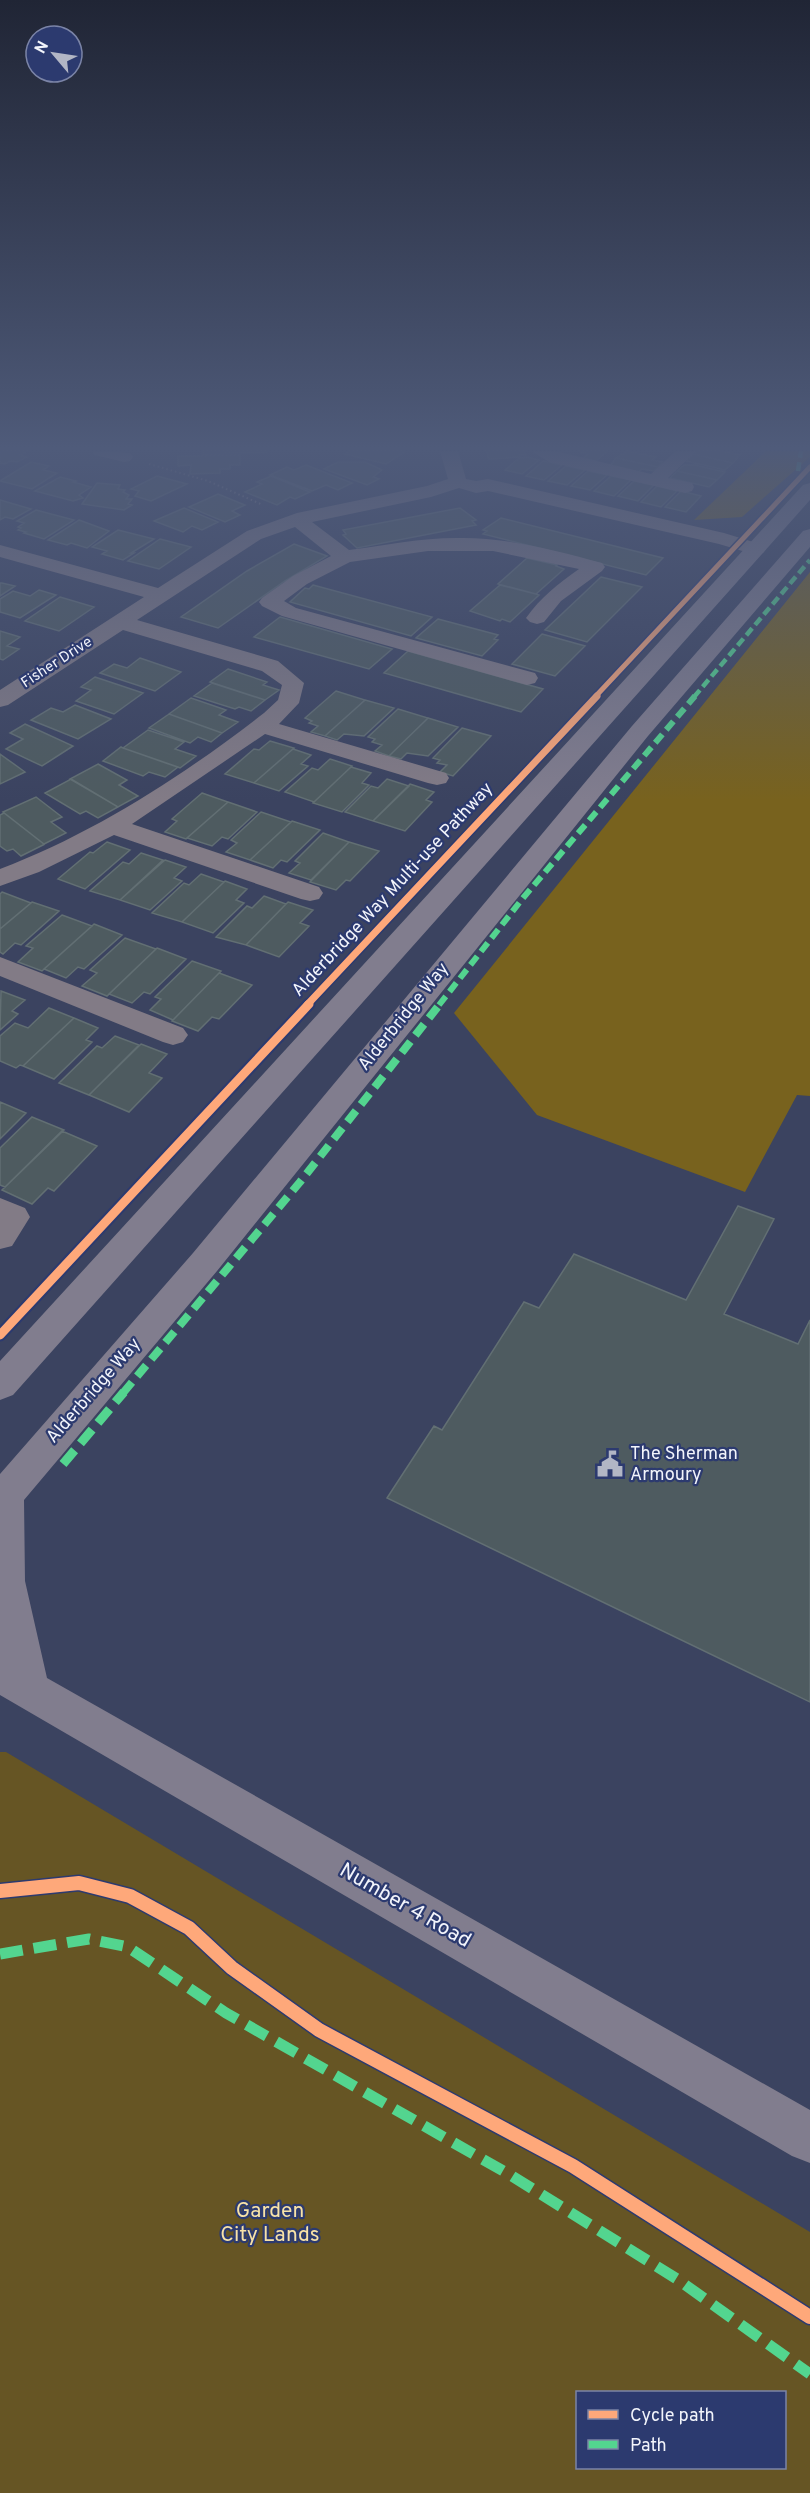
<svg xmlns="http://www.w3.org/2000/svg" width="810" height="2493" font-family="Overpass,sans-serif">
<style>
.green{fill:#665524;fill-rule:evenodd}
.forest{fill:#78621e}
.building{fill:#4e5b60;stroke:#626f73;stroke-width:1.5}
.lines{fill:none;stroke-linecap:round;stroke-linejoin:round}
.path{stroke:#7f7d8a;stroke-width:2;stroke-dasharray:1.5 3;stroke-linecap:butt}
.minor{fill:#827b86;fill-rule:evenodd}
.major{fill:#817d8e;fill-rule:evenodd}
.quiet-far4{stroke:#53d58f;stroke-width:4.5;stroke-dasharray:9 4.5;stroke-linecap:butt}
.quiet-far3{stroke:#53d58f;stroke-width:6;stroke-dasharray:11 6;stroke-linecap:butt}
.quiet-far2{stroke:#53d58f;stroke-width:8;stroke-dasharray:14 8;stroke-linecap:butt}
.quiet-far1{stroke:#53d58f;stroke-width:9;stroke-dasharray:18 9;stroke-linecap:butt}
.quiet{stroke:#53d58f;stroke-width:11;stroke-dasharray:23 11;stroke-linecap:butt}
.cycleway-far3-casing{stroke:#2c3a6f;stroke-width:8}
.cycleway-far2-casing{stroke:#2c3a6f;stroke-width:10}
.cycleway-far1-casing{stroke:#2c3a6f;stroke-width:13}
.cycleway-casing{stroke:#2c3a6f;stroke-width:17}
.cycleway-far3{stroke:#fea87a;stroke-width:5}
.cycleway-far2{stroke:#fea87a;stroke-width:7}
.cycleway-far1{stroke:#fea87a;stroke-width:9}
.cycleway{stroke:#fea87a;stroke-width:14}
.labels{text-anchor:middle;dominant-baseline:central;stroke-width:4.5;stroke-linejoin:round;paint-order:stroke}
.far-street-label{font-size:15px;fill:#f2f4fb;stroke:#2c3a6f}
.street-label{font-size:18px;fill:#f2f4fb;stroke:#2c3a6f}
.poi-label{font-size:18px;fill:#f2f4fb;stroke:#2c3a6f;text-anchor:start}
.near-street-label{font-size:21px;fill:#f2f4fb;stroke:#2c3a6f}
.near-park-label{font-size:21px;fill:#f8e2a7;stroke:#2c3a6f}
</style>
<rect width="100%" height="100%" fill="#3b4360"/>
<!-- green -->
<path class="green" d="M0 1752H6L810 2232V2493H0ZM578 2392H784V2468H578Z"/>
<!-- forest -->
<path class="forest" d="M766 451H810V457L742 517 694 520Z
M810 572V1096L797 1095 745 1192 537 1115 454 1013Z"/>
<!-- building -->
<path class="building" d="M0 451H27L20 455 27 457 17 462 11 461 4 464 0 463Z
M203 451H267V452L203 454Z
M349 451H402L404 452 386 464 345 454Z
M486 451H524L526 455H519L520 457 489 459Z
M578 451H607L596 461 583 458 588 454Z
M627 451 656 457 652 460 663 462 658 467 616 458Z
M697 451H721L740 455 733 463 693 454Z
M693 454 733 463 725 470 686 461Z
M240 455V465H230V469H220V473L190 474 191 465 178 466V456Z
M527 457 539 460 522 474 505 470 519 458Z
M616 458 658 467 654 471 642 469 638 472 610 466Z
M543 461 562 465 544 480 526 476Z
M31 462 49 466 43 470 57 473 32 489 0 481Z
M338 462H365L382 470 373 477 379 479 367 485 324 469Z
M306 465 352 483 338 490 326 485 312 491 270 475 287 467 294 470Z
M684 465H695L725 472 717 480 677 471Z
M566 466 585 470 567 485 548 481Z
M588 471 607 475 590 490 571 486Z
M677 471 717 480 709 487 670 478Z
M157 476 187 484 151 501 135 496 139 491 131 489Z
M271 476 310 492 295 499 290 497 277 505 245 492 262 484 257 482Z
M611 476 631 480 614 496 594 491Z
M60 477 76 481 73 482 91 487 79 495 83 498 73 501 35 491Z
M634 481 654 485 638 501 618 496Z
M97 483 120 485 118 489 125 490 123 492 129 495 126 499H132L128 504 132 505 124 510 82 504Z
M657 486 677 491 661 507 641 502Z
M681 491 701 496 686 512 665 507Z
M218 494 245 505 232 511 240 515 225 522 189 507Z
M0 500 31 509 13 519 5 517 0 520Z
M184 508 218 522 202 530 192 526 183 532 154 521Z
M460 508 476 520 472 521 476 525 357 548 343 535 346 534 343 530Z
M36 510 74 520 44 539 24 533 26 532 18 530 21 528 18 527 24 523 17 521Z
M501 518 663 558 646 575 483 534 487 531 483 530Z
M79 520 109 531 87 548 71 543 67 545 48 540Z
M118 530 154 539 131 553H134L123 560 102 554 107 551 92 547Z
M160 539 191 547 159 569 128 561Z
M294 544 327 556 285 581 218 628 181 617 247 571Z
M527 558 557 565 556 566 564 569 536 594 498 584Z
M601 577 642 587 587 642 545 630Z
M0 583H2L15 586 0 596Z
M313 585 432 617 411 636 290 602 305 588 309 589Z
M500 585 536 594 539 595 510 622 502 619 500 621 470 611Z
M39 590 56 595 20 618 0 612V599L13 591 30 596Z
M60 597 94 607 59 631 25 621Z
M280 617 392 649 369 669 254 637Z
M438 619 498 635 494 639 498 640 482 656 416 638Z
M0 631 20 637 7 646 19 649 3 660 0 659Z
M542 634 585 646 555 676 512 664Z
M408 651 543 689 521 712 384 673Z
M140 658 181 672 155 691 100 673 114 664 127 668Z
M228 669 267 682 263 685 279 690 265 700 210 682Z
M95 677 143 693 114 714 76 701 91 690 81 687Z
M212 683 265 700 251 711 239 707 235 709 194 696Z
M336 691 365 700 325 736 311 732 318 726 309 723 312 721 305 718Z
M191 698 226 710 219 715 238 722 222 733 169 714Z
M365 700 394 708 364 736 344 734 337 740 325 736Z
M75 705 111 719 78 739 31 720 51 708 63 712Z
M398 709 428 718 389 756 375 751 382 745 372 742 375 739 368 737Z
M169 714 222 733 211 742 198 737 190 743 149 728Z
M428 718 458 727 428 756 407 753 401 759 389 756Z
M25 724 73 746 42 766 6 749 23 739 10 733Z
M462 728 491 736 453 776 440 772 447 765 437 763 440 760 433 758Z
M148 730 184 742 175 749 196 756 180 768 123 748Z
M270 741 294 748 254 783 225 774 254 749 259 750Z
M121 747 123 748 178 767 165 777 149 772 143 776 103 761Z
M293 749 311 755 301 764 308 766 279 791 254 783Z
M0 754 25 772 0 784Z
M330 759 352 766 314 802 285 792 312 768 318 770Z
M98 764 127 780 119 785 138 796 118 807 70 779Z
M351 767 371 773 362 783 369 785 342 812 313 803Z
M71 779 118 807 98 818 86 811 80 814 45 793Z
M387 779 409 786 373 821 345 812 371 786 378 788Z
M410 784 434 792 426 800 432 802 405 831 373 821Z
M202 793 228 802 186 839 165 832 177 821 172 819Z
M36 797 62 817 51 822 66 833 44 844 3 812Z
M228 802 257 812 228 839 222 837 212 846 187 838Z
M261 812 291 822 250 860 226 852 237 843 231 840Z
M4 813 44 844H45L21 856 13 849 7 851 0 846V815Z
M292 821 320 830 287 862 281 860 273 868 250 860Z
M323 833 349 842 311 880 289 873 300 863 295 861Z
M107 842 130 850 85 889 58 879 90 852 93 853Z
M349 842 379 851 350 881 346 880 336 890 310 882Z
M141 853 163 860 120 900 90 891 123 862 129 864Z
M165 860 186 867 174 878 182 881 150 910 120 900Z
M201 874 224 882 182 922 152 913 184 883 189 885Z
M225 881 247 889 236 900 244 903 213 933 182 922Z
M2 892 31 903 0 929V894Z
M264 896 286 904 246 945 216 937 247 906 252 908Z
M32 902 59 911 21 945 15 943 3 954 0 952V929Z
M288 902 313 910 300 923 309 926 279 957 246 945Z
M62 915 92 926 42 971 18 962 33 948 26 946Z
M94 924 122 935 84 969 78 967 66 978 44 969Z
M125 938 156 949 107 996 82 986 97 973 90 970Z
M157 948 186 959 150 994 144 992 132 1003 109 994Z
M192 961 221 971 173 1020 150 1010 161 999 155 997Z
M219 973 252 985 219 1019 212 1017 198 1031 172 1021Z
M1 991 25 1000 12 1011 18 1014 0 1030Z
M49 1008 74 1018 23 1066 20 1065 16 1068 0 1061V1036L15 1023 28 1028Z
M74 1018 98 1028 86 1040 92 1042 54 1079 23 1066Z
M115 1036 139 1045 89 1095 59 1083 97 1046 102 1048Z
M141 1044 167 1054 149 1073 162 1078 129 1112 89 1095Z
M0 1102 26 1113 0 1139Z
M32 1117 64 1130 5 1187 0 1185V1148Z
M62 1131 97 1146 54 1191 48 1188 32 1204 2 1190Z
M738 1206 774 1219 724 1314 798 1344 810 1320V1702L387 1498 434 1426 442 1430 524 1302 539 1308 574 1254 686 1300Z"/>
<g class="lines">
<!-- path -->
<path class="path" d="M149 464 208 481 263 505"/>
<!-- minor -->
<path class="minor" d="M92 451 130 453 133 457 130 461 124 462 95 455Z
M440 451H458L466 479 476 481 488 479 724 533 763 545 766 549 763 553 756 555 719 544 488 491 476 493 459 488 431 497 312 522 349 550C387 545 425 537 463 538 510 538 557 551 602 563L605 567 602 571 561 601 544 622 537 624 530 622 526 618C541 597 558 584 579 569L493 551H428L350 562 307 584 284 601 296 608 535 673 538 678 535 683 527 685 282 616 262 606 259 602 262 598 293 576 331 556 295 527 261 539 137 620 278 661 304 683 299 703 279 724 446 773 449 778 446 783 437 785 428 783 265 734 132 824 319 887 323 893 319 899 310 901 301 899 114 835 39 872 0 886V869C95 833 184 775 264 713L278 700 282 685 262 671 123 630 8 705 0 707V690L144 597 0 557V545L158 588 247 531 297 513 427 486 448 479Z
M531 451H555L651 474 676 451H696L668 478 692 483 694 487 692 491 685 493 549 462Z
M0 957 183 1028 188 1035 183 1042 173 1045 163 1042 0 976Z
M0 1198 25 1208 30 1217 12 1246 0 1249Z"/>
<!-- major -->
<path class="major" d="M810 483V500L13 1395 0 1400V1361L803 485Z
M810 529V547L648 736 217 1271 24 1500 25 1581 47 1678 810 2110V2163L792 2156 0 1695V1474L193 1253 632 726 803 531Z"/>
<!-- quiet-far4 -->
<path class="quiet-far4" d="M798 471 801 451
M694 697 810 560"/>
<!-- quiet-far3 -->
<path class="quiet-far3" d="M439 1005 523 898 695 696"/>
<!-- quiet-far2 -->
<path class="quiet-far2" d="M123 1393 300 1182 440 1004"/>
<!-- quiet-far1 -->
<path class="quiet-far1" d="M63 1464 124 1392"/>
<!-- quiet -->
<path class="quiet" d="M0 1954 89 1939 128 1947 226 2013 512 2176 677 2279 810 2374"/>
<!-- cycleway-far3 casing -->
<g class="cycleway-far3-casing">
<path id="cycleway-far3" d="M595 697 810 467"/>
</g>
<!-- cycleway-far2 casing -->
<g class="cycleway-far2-casing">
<path id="cycleway-far2" d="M307 1005 597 696"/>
</g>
<!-- cycleway-far1 casing -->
<g class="cycleway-far1-casing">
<path id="cycleway-far1" d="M0 1335 309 1004"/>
</g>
<!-- cycleway casing -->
<g class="cycleway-casing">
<path id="cycleway" d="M0 1891 79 1883 130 1896 189 1928 232 1968 319 2030 573 2166 810 2317"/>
</g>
<!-- cycleway-far3 -->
<use href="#cycleway-far3" class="cycleway-far3"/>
<!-- cycleway-far2 -->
<use href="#cycleway-far2" class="cycleway-far2"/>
<!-- cycleway-far1 -->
<use href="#cycleway-far1" class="cycleway-far1"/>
<!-- cycleway -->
<use href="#cycleway" class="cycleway"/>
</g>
<!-- sky -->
<linearGradient id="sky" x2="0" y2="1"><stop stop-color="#202535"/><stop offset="0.56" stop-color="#4f5b7a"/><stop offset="1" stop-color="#4f5b7a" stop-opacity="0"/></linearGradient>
<rect width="810" height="800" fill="url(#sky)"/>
<!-- icons -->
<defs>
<g id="civic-bare" transform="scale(2.07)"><path d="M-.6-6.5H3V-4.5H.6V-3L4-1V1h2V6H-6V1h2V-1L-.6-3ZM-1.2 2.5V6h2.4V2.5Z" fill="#b2b6c5" stroke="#2c3a6f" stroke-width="2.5" paint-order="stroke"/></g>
</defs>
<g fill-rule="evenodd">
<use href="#civic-bare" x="610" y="1464"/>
</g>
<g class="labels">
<!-- far-street labels -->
<g class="far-street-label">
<text transform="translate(57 663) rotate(-33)">Fisher Drive</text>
</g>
<!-- street labels -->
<g class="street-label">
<text transform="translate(393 890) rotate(-47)">Alderbridge Way Multi-use Pathway</text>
<text transform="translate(404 1017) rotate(-51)">Alderbridge Way</text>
<text transform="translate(94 1391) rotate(-49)">Alderbridge Way</text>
</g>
<!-- poi labels -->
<g class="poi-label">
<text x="630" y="1454">The Sherman<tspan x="630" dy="21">Armoury</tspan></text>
</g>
<!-- near-street labels -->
<g class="near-street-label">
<text transform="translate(405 1906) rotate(30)">Number 4 Road</text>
</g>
<!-- near-park labels -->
<g class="near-park-label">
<text x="270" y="2211">Garden<tspan x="270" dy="24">City Lands</tspan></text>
</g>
</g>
<!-- legend -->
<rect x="576" y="2391" width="210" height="78" fill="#2c3a6f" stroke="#7b84a7" stroke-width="1.5"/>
<rect x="588" y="2410" width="30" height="9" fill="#fea87a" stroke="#7b84a7" stroke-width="1.5"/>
<text x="630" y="2421" font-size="18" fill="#f2f4fb">Cycle path</text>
<rect x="588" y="2440" width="30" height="9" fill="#53d58f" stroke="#7b84a7" stroke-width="1.5"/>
<text x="630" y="2451" font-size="18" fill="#f2f4fb">Path</text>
<!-- north arrow -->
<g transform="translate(54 54) rotate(299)"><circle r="28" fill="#2c3a6f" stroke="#7b84a7" stroke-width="1.5"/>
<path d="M0-4.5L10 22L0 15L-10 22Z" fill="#b2b6c5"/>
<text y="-9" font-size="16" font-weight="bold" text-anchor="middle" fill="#f2f4fb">N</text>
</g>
</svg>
